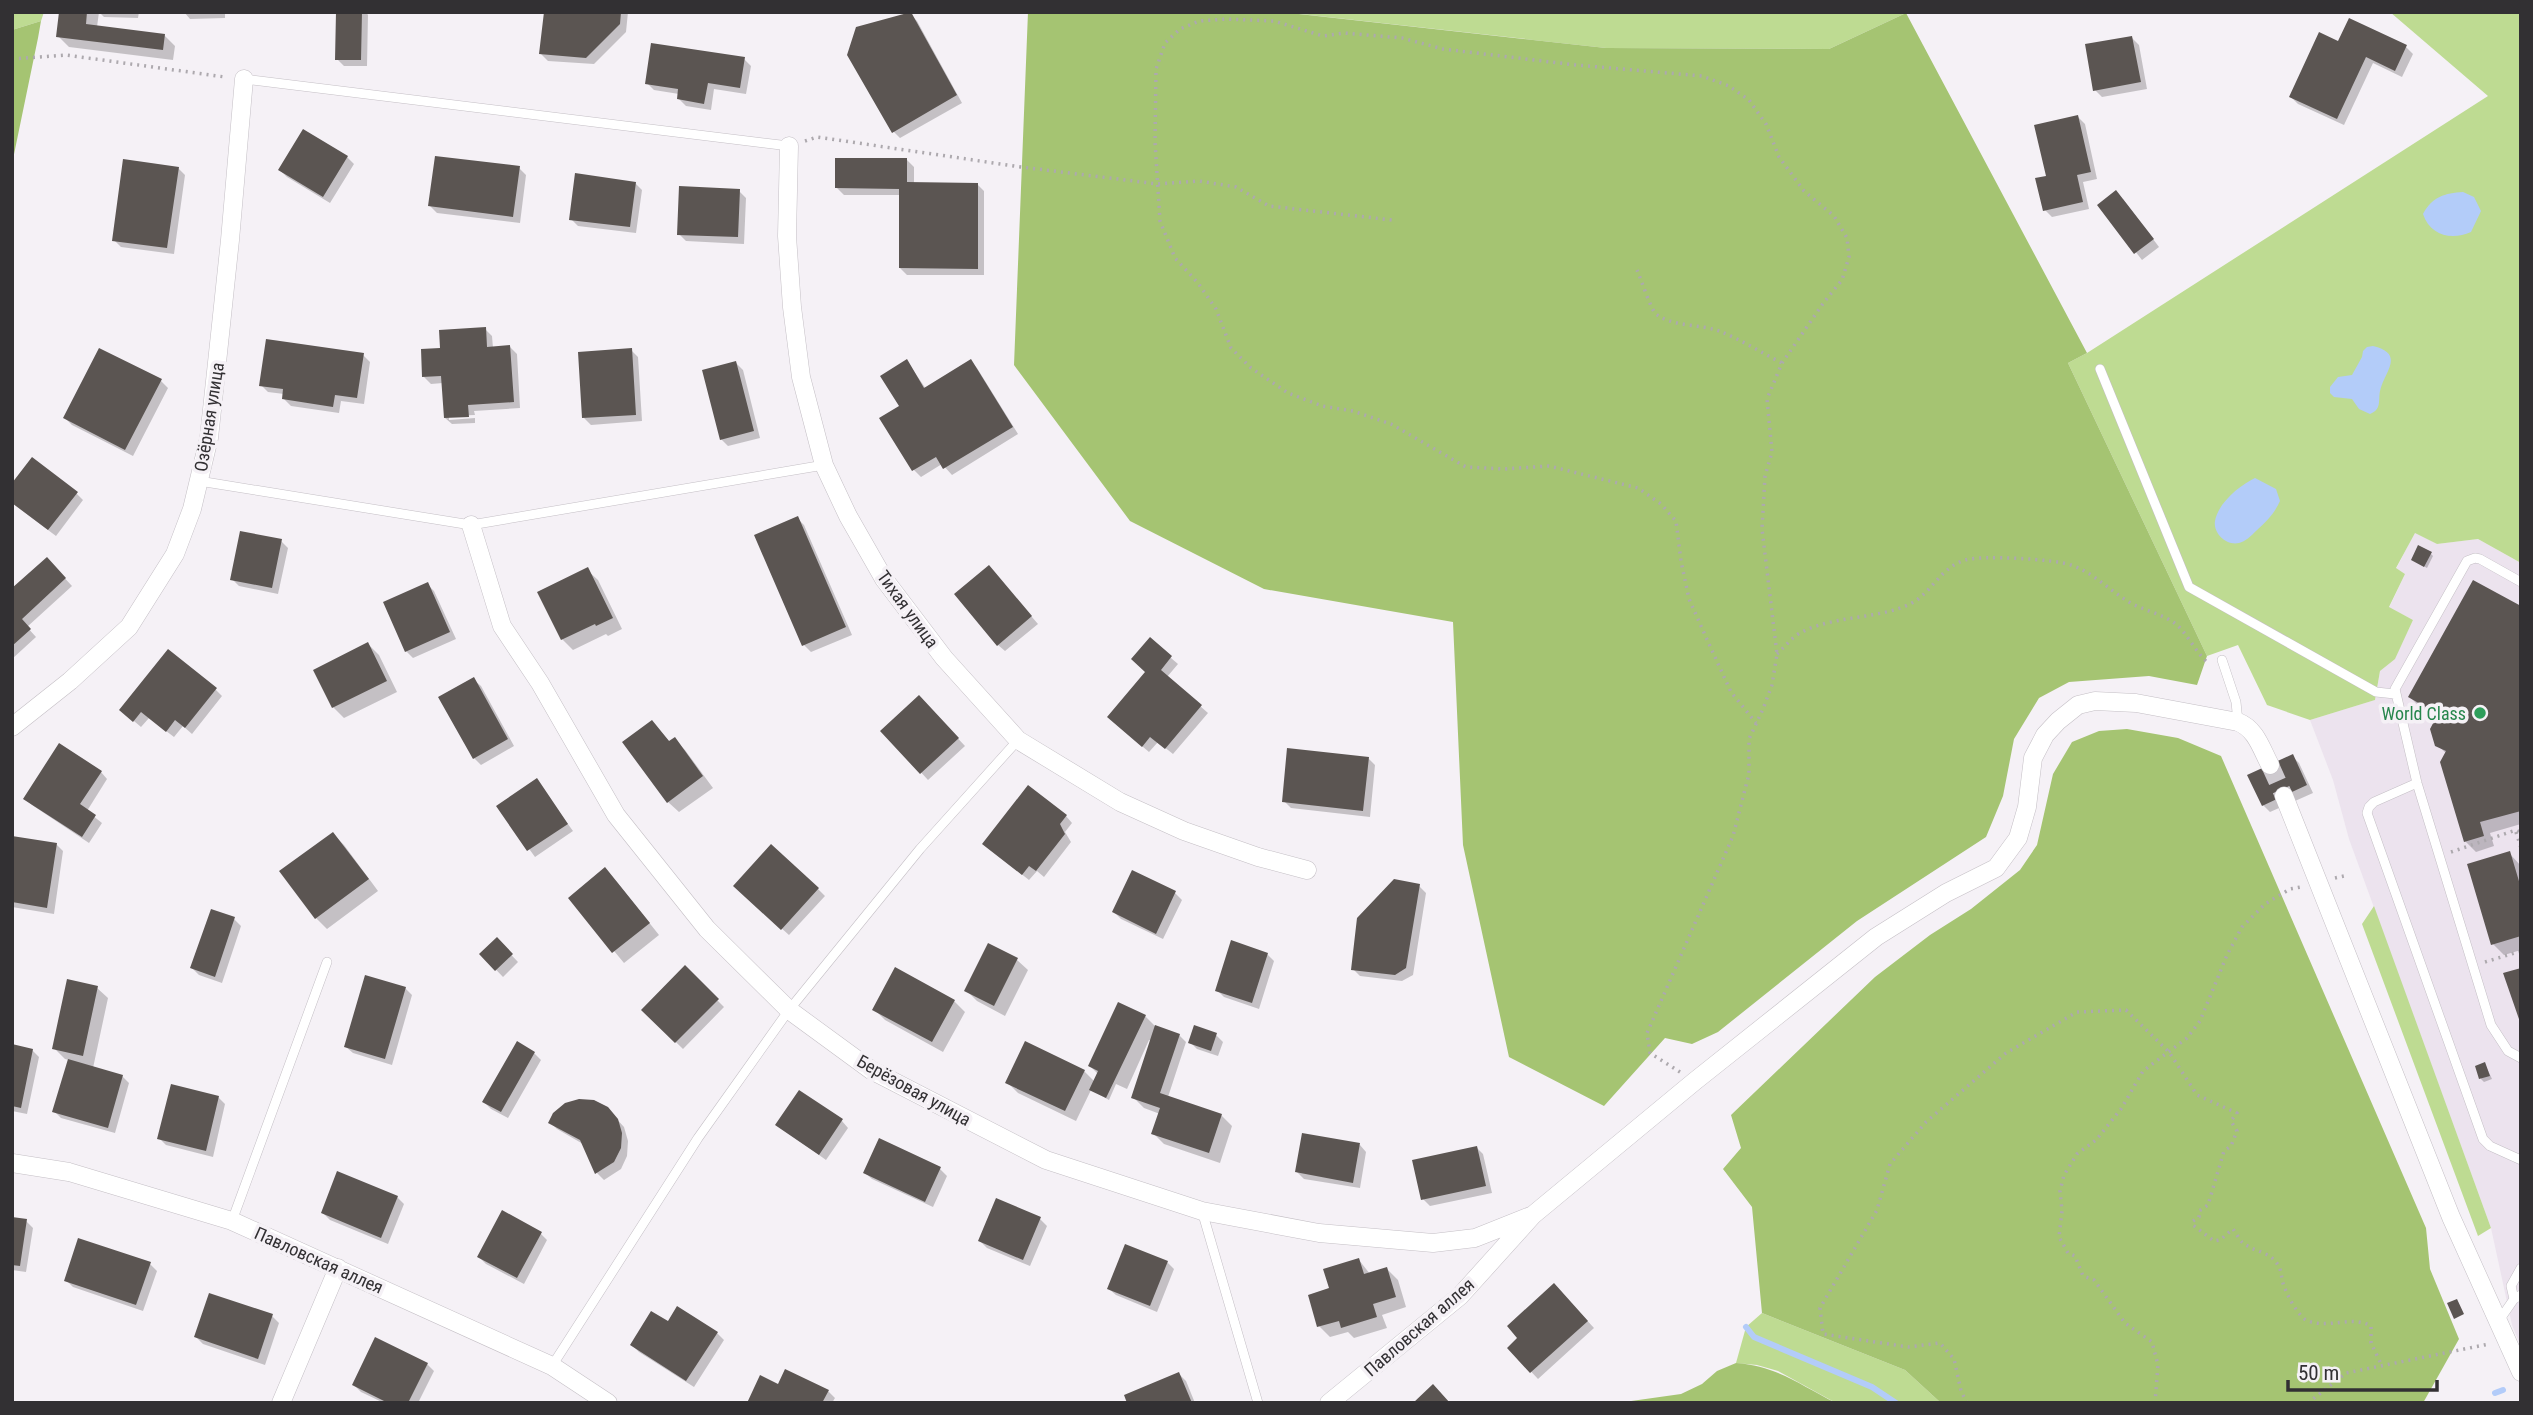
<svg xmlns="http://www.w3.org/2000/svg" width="2533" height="1415" font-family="'Roboto Condensed',sans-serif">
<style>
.built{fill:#ece3ee}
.green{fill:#bedb92}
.forest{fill:#a5c472}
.water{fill:#b3ccf9}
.shadow{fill:#0003}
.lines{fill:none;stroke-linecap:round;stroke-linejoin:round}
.stream{stroke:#b3ccf9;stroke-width:6}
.building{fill:#5b5552}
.street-tunnel{stroke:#cecacf;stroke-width:18;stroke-dasharray:18 9;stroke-linecap:butt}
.lane-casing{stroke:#c4bfc5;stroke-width:10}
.street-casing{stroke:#c4bfc5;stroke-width:19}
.path{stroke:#ada9ae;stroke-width:3.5;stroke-dasharray:2 5;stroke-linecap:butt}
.lane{stroke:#fff;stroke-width:9}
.street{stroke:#fff;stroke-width:18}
.leisure-dot{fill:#2e9e5b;stroke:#f5f1f6;stroke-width:2.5}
.labels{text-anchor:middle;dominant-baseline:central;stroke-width:7;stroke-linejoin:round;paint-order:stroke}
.street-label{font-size:18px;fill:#323033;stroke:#f5f1f6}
.leisure-label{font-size:18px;fill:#27864d;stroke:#f5f1f6;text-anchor:end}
</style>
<rect width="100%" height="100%" fill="#f5f1f6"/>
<!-- built -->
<path class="built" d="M2415 532 2437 544 2478 539 2521 563V1347L2512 1325 2491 1228 2349 839 2333 780 2310 720 2375 700 2380 671 2395 658 2413 620 2389 608 2405 574 2396 569Z"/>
<!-- green -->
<path class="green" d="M12 12H44L41 21 12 30Z
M1282 12H1906V13L1829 49 1606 48Z
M2390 12H2521V563L2478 539 2437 544 2415 533 2396 568 2405 574 2389 607 2413 620 2395 659 2380 671 2375 700 2310 720 2267 705 2238 645 2207 656 2068 363 2087 353 2488 96Z
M2374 906 2491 1228 2478 1236 2362 924Z
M1762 1313 1905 1370 1941 1403H1836L1778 1371 1757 1365 1736 1363 1746 1327Z"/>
<!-- forest -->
<path class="forest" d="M1028 12H1281L1606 48 1829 49 1906 13 2087 353 2068 363 2207 656 2197 685 2149 676 2069 682 2039 698 2014 739 2003 796 1986 837 1857 921 1718 1032 1692 1044 1665 1038 1604 1106 1509 1057 1463 845 1453 622 1264 589 1130 521 1014 365Z
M41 21 38 38 12 164V30Z
M2127 729 2178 738 2221 756 2426 1228 2430 1269 2459 1339 2423 1403H1941L1905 1370 1762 1313 1752 1207 1723 1169 1741 1148 1731 1115 1875 977 1930 935 1971 909 2020 870 2037 845 2053 774 2072 742 2099 731Z
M1736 1363C1777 1366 1800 1385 1836 1403H1617L1681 1394 1702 1384 1717 1371Z"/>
<!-- water -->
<path class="water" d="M2463 192 2474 197 2481 211 2471 232C2451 241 2430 235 2423 214 2432 197 2445 193 2463 192Z
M2373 346C2406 354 2384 372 2380 391 2378 401 2382 409 2370 414L2359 409 2352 399 2334 397 2330 393V387L2338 377 2352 375 2362 357 2363 351 2367 347Z
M2255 478 2276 489 2280 501C2274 514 2267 521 2256 531 2252 535 2245 542 2239 543 2226 546 2213 533 2215 521 2218 503 2240 485 2255 478Z"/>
<!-- shadow -->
<path class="shadow" d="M61 12H99L97 27 164 35 175 46 173 60 69 47 58 36Z
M99 12H139L138 18 104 17Z
M184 12H225V18L190 19Z
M338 12H366L368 15 367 66H344L337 59Z
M546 12 591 15V12H628L626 32 594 64 548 61 541 54Z
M910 14 917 21 962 103 900 138 893 131Z
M2132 38 2139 45 2147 89 2102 97 2095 90Z
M2339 43 2406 47 2413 54 2402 77 2373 63 2344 125 2298 104 2291 97Z
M744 59 751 66 746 94 714 89 711 110 686 106 679 99V94L654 90 647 83Z
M2078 117 2085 124 2097 179 2083 182 2089 209 2052 217 2045 210 2048 177Z
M347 157 354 164 330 203 287 177 280 170Z
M907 160 914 167V184H977L984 191V275H907L900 268 901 195H844L837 188Z
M178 168 185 175 174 254 121 247 114 240Z
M519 168 526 175 520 223 437 213 430 206Z
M635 183 642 190 636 233 578 226 571 219Z
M739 191 746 198 744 244 686 241 679 234Z
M2123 199 2159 247 2142 260 2099 205Z
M485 329 492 336 493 348 510 347 517 354 520 408 474 411 475 415 449 416V420L475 418V423L452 424 445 418 443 383 431 384 424 377 442 350Z
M631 350 638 357 642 421 591 425 584 418Z
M363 355 370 362 364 404 341 401 339 413 291 406 284 399V394L268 392 261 385Z
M907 361 926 389 971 361 977 368 1018 434 952 475 942 464 921 477 914 470 882 418 901 407Z
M736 363 743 370 760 438 728 446 721 439Z
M161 381 168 388 133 456 72 425 65 418Z
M76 493 83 500 56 536 12 503Z
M797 518 804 525 852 635 811 652 804 645 756 536Z
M281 541 288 548 278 594 239 586 232 579Z
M2431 554 2433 556 2427 568 2416 562Z
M47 559 72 586 27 627 36 637 12 659V591Z
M587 570 598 580 622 629 608 636 606 634 573 650 562 639Z
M995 574 1038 624 1005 651 998 645Z
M427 584 434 591 456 639 413 658 406 651Z
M2521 608V824L2490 833 2494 846 2476 852 2465 841 2447 754 2437 745 2438 717 2421 708 2410 697Z
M1150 640 1178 664 1167 677 1208 713 1173 754 1158 742 1149 752 1116 724 1147 673Z
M368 644 379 655 397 692 344 718 333 707Z
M474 680 481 686 514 746 481 765 474 758Z
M215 689 222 696 192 734 183 726 174 737 149 718 141 727 121 710Z
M919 697 965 746 928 780 883 731Z
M652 722 670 742 674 739 685 750 713 788 679 812 668 802Z
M2292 756 2299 763 2313 793 2270 812 2263 805Z
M1368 758 1375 765 1370 817 1291 808 1284 801Z
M101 772 107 779 87 811 102 823 89 843 32 805 25 799Z
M536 780 573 831 535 857 498 806Z
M1066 816 1072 823 1065 832 1071 842 1044 877 1037 871 1029 880 991 850Z
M333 834 344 845 378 891 327 929 316 918Z
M12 838 56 844 63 851 54 914 12 907Z
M2509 853 2521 866V950L2504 955 2493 944Z
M1133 872 1175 893 1182 900 1163 939 1121 919 1114 912Z
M616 881 659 935 624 963 570 898Z
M1419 886 1426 893 1413 975 1402 981 1360 976 1353 969Z
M818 889 825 896 789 935 742 893Z
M212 911 234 919 241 926 222 983 199 975 192 968Z
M497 940 518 962 503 977 481 954Z
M989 945 1017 960 1028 970 1005 1016 977 1001 966 990Z
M1267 954 1274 961 1259 1009 1224 997 1217 990Z
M685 968 724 1007 683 1049 643 1010Z
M97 988 108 998 93 1068 122 1076 129 1083 115 1133 61 1118 54 1111 69 1060 65 1059 54 1048Z
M405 988 412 995 392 1065 353 1053 346 1047Z
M954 1001 965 1012 943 1052 885 1020 874 1009Z
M1145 1016 1156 1027 1179 1035 1186 1042 1168 1097 1221 1115 1232 1126 1220 1163 1164 1144 1153 1133 1160 1114 1144 1108 1133 1097 1152 1041 1149 1040 1127 1089 1116 1084 1109 1100 1091 1090 1076 1121 1018 1093 1007 1082 1084 1071 1095 1082 1098 1074 1090 1066Z
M1216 1035 1223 1042 1218 1056 1197 1049 1190 1042Z
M12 1046 32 1050 39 1057 27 1114 12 1111Z
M534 1053 541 1060 508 1118 491 1109 484 1102Z
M2485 1064 2492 1079 2484 1082 2481 1079Z
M218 1097 225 1104 213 1157 166 1145 159 1138Z
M614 1116 624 1127 628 1141 627 1156 621 1169 604 1180 597 1173 583 1144 557 1129 550 1122Z
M842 1121 848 1128 826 1160 777 1125Z
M880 1141 940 1169 947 1176 933 1207 872 1179 865 1173Z
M1360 1145 1366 1152 1360 1188 1304 1179 1297 1172Z
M1476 1147 1483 1154 1492 1193 1430 1206 1423 1199Z
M397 1197 404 1204 388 1244 330 1220 323 1213Z
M12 1219 26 1221 33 1228 26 1272 12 1270Z
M1040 1219 1047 1226 1030 1266 987 1248 980 1241Z
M540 1233 547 1240 524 1284 486 1264 479 1257Z
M1359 1260 1370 1274 1387 1269 1398 1280 1406 1307 1382 1315 1387 1328 1354 1338 1348 1332 1330 1337 1319 1326 1310 1296 1332 1289Z
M1167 1262 1174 1269 1157 1312 1116 1295 1109 1289Z
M150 1264 157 1271 143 1311 73 1287 66 1280Z
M1561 1292 1594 1328 1538 1379 1509 1348Z
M272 1316 279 1323 265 1365 203 1344 196 1337Z
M668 1324 717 1333 724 1340 694 1387 639 1352 632 1345Z
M427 1364 434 1371 418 1403H384L361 1392 354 1385Z
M1179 1374 1186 1381 1195 1403H1129Z
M779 1386 828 1391 835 1398 832 1403H749Z"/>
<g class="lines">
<!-- stream -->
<path class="stream" d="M1746 1327 1754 1337 1872 1387 1896 1403
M2495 1393 2503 1390"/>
</g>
<!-- building -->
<path class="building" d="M59 12H87L86 24 165 34 163 50 56 37Z
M336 12H362L361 60H335Z
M544 12 589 13 621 12 620 24 586 58 539 54Z
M911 12 957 95 892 133 847 55 856 27Z
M2349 18 2407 45 2395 71 2366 57 2337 119 2289 97 2319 32 2338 41Z
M2132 36 2141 82 2093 91 2085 44Z
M651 43 745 57 740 88 708 83 704 104 677 99 678 89 645 84Z
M2078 115 2091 172 2077 175 2083 202 2043 211 2035 178 2046 176 2034 125Z
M303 129 348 156 323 197 278 170Z
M435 156 520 166 513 217 428 206Z
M835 158H907V182L978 183V269L899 268V189L835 188Z
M123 159 179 167 167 248 112 241Z
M575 173 636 182 630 227 569 220Z
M679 186 740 189 738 237 677 235Z
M2116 190 2154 239 2134 254 2097 205Z
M486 327 487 347 510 345 514 402 468 405 469 417 444 418 441 376 422 377 421 349 440 348 439 330Z
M266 339 364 353 357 398 335 395 333 407 282 399 283 389 259 386Z
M99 348 162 379 125 450 63 418Z
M632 348 636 415 582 418 578 352Z
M907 359 924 388 971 359 1013 427 943 469 936 457 912 471 879 418 899 406 880 376Z
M736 361 754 431 720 440 702 370Z
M32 457 78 492 48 530 12 503V483Z
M798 516 846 627 802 646 754 535Z
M240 531 282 539 272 588 230 580Z
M2418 545 2432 552 2424 567 2411 560Z
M47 557 66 578 22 619 31 629 12 646V588Z
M989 565 1032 616 997 646 954 594Z
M588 567 613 618 596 626 595 624 561 640 537 592Z
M2473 580 2521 606V811L2480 822 2484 836 2464 842 2440 762 2446 751 2435 746 2430 729 2438 714 2408 697Z
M428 582 450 632 405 652 383 602Z
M1150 637 1172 656 1161 670 1202 705 1165 749 1150 737 1142 747 1107 717 1145 672 1131 659Z
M368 642 387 681 332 708 313 670Z
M168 649 217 688 185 728 175 720 166 732 141 712 133 722 119 710Z
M474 677 508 739 473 759 438 697Z
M919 695 959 738 920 774 880 731Z
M652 720 669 741 675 737 703 776 667 803 622 742Z
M59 743 102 771 80 804 96 815 82 837 23 799Z
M1287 748 1369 757 1363 811 1282 802Z
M2293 754 2307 785 2262 806 2247 775Z
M537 778 568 824 527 851 496 806Z
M1028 785 1067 815 1060 824 1065 834 1036 871 1029 866 1022 875 982 844Z
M333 832 369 879 315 919 279 871Z
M12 836 57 843 47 908 12 902Z
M771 844 819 888 781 930 733 886Z
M2510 851 2521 888V936L2491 945 2467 864Z
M605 867 650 923 612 953 568 898Z
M1132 870 1176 891 1156 934 1112 912Z
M1394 879 1420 884 1406 968 1395 975 1351 970 1357 918Z
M211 909 235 917 215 977 190 968Z
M497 937 513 954 495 971 479 954Z
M1231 940 1268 953 1252 1003 1215 991Z
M988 943 1018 958 994 1006 964 991Z
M685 965 719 999 675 1043 641 1010Z
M895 967 955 1000 932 1042 872 1010Z
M2521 968V1021L2520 1022 2503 973Z
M365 975 406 987 385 1059 344 1047Z
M67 979 98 986 83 1056 52 1049Z
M1118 1002 1146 1015 1106 1098 1089 1090 1098 1071 1088 1066Z
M1155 1025 1180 1034 1160 1093 1222 1114 1209 1153 1151 1134 1160 1108 1131 1098Z
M1194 1025 1217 1033 1211 1051 1188 1043Z
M517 1041 535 1052 501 1112 482 1102Z
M1025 1041 1085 1070 1065 1111 1005 1083Z
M12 1044 33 1049 21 1108 12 1106Z
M68 1059 123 1075 108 1128 52 1112Z
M2485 1062 2490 1076 2479 1079 2475 1066Z
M171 1084 219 1096 206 1151 157 1139Z
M799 1090 843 1119 819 1155 775 1125Z
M579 1099 594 1100 608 1107 618 1119 622 1133 621 1148 614 1162 595 1174 580 1140 548 1123 553 1113 565 1103Z
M1302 1133 1360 1143 1353 1183 1295 1172Z
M879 1138 941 1167 925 1202 863 1173Z
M1477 1146 1486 1186 1421 1200 1412 1160Z
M337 1171 398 1196 381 1238 321 1213Z
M996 1198 1041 1217 1023 1260 978 1241Z
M502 1210 542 1232 517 1278 477 1257Z
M12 1217 27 1219 20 1266 12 1265Z
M78 1238 151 1262 136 1305 64 1281Z
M1125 1244 1168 1261 1150 1306 1107 1289Z
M1359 1258 1364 1274 1387 1267 1396 1297 1373 1304 1377 1317 1341 1328 1339 1321 1317 1327 1308 1295 1329 1288 1323 1269Z
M1554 1283 1588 1321 1530 1373 1507 1348 1517 1338 1507 1326Z
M209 1293 273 1314 258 1359 194 1337Z
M2457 1299 2464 1314 2454 1319 2447 1303Z
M677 1306 718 1332 686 1381 630 1345 651 1311 668 1321Z
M375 1337 428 1363 408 1403H388L352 1385Z
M785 1369 829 1390 822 1403H747L760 1375 778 1384Z
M1179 1372 1192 1403H1127L1124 1395Z
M1433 1384 1450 1403H1413Z"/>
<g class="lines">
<!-- street-tunnel -->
<path class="street-tunnel" d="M2270 765 2284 796"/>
<!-- lane casing -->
<g class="lane-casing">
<path id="lane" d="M244 79 789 146
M2100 369 2189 587 2376 692 2395 694
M199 481 471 525 824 465
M2521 582 2480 559 2475 558 2467 561 2395 689 2417 783 2491 1025 2508 1051 2521 1058
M2222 660 2236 702 2238 722
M2417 783 2374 802 2369 807 2367 813 2483 1139 2490 1146 2521 1160
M1202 1211 1258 1403
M232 1221 327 962
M2514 1299 2511 1286 2521 1268
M2498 1322 2514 1299 2521 1295
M552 1366 698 1138 789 1010 920 849 1018 740"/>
</g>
<!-- street casing -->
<g class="street-casing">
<path id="street" d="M789 146 787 236 792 307 801 377 824 465 848 516 884 579 944 658 1018 740 1120 802 1184 831 1258 857 1307 870
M471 525 502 626 540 683 616 815 707 929 789 1010 871 1070 1046 1160 1202 1211 1319 1233 1433 1243 1475 1238 1533 1215
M12 727 70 681 129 627 175 554 192 509 209 438 230 240 244 79
M2284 796 2451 1217 2521 1372
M12 1163 69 1172 232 1221 552 1366 608 1403
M281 1403 338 1268
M1329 1403 1460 1296 1533 1215 1695 1081 1876 937 1946 893 1996 868 2018 838 2027 807 2033 758 2045 735 2058 721 2078 705 2095 701 2136 703 2238 722C2256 729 2261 748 2270 765"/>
</g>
<!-- path -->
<path class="path" d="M12 59 66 55 225 77
M805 141 817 137 1021 167 1158 184 1199 181 1236 187 1269 206 1392 220
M1637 270C1641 279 1651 310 1656 314 1673 327 1700 324 1719 331 1740 339 1762 353 1782 363
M1777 654C1784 648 1791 638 1800 633 1834 615 1873 620 1908 605 1931 595 1939 568 1965 560 1982 555 2055 559 2071 565 2094 573 2109 590 2129 602 2144 611 2164 614 2177 625 2188 635 2195 651 2207 662
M2516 832 2521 848
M2451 852 2516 830 2521 833
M2335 878 2344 876
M2485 962 2521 951
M1680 1072 1650 1053 1647 1033 1733 836 1749 774V739L1763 709 1772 685 1777 654 1762 529 1765 476 1772 452 1767 399 1782 363 1824 302 1842 280 1849 257 1847 238 1834 216 1804 191 1779 157 1766 124 1749 100 1729 86 1702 76 1576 65 1443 49 1402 38 1344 33 1323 36 1274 21 1226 19 1199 21 1180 29 1165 43 1156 69 1155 142 1160 221 1175 258 1198 283 1216 309 1231 348 1251 368 1288 393 1322 406 1353 411 1391 424 1466 467 1504 469 1549 466 1638 488 1661 504 1676 521 1681 561 1689 599 1709 644 1731 692 1756 723
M1967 1403 1961 1391 1954 1359 1940 1343 1908 1347 1823 1334 1820 1308 1877 1210 1890 1164 1926 1122 2006 1053 2077 1012 2126 1010 2169 1052 2197 1095 2237 1113 2231 1121 2237 1131 2231 1146 2224 1151 2208 1205 2199 1211V1217L2193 1221V1225L2214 1241 2220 1240 2233 1229C2236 1233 2239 1239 2242 1242 2253 1252 2270 1251 2278 1265 2282 1271 2281 1279 2284 1286 2287 1295 2299 1318 2308 1321 2330 1329 2351 1315 2371 1326V1343L2382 1366
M2155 1403 2158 1365 2152 1342 2125 1323 2094 1280 2083 1276 2075 1256 2068 1253 2059 1237 2062 1211 2060 1191 2064 1175 2077 1154 2096 1140 2121 1109 2143 1071 2187 1038 2200 1021 2227 955 2242 927 2265 904 2290 889 2301 887
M2308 1403 2346 1373 2489 1344"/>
<!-- lane -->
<use href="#lane" class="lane"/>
<!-- street -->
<use href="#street" class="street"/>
</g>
<!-- markers -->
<circle class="leisure-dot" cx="2480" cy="713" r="7"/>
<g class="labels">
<!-- street labels -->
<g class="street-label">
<text transform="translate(209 417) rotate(-81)">Озёрная улица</text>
<text transform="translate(908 609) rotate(54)">Тихая улица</text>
<text transform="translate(914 1090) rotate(29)">Берёзовая улица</text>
<text transform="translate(319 1260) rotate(24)">Павловская аллея</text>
<text transform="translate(1419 1327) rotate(-41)">Павловская аллея</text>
</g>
<!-- leisure labels -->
<g class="leisure-label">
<text x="2466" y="713">World Class</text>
</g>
</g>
<!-- border -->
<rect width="2533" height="1415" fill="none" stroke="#323033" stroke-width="28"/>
<!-- scale -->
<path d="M2288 1380v10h149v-10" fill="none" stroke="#323033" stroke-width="3.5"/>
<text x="2298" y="1380" font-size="21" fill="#323033" stroke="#f5f1f6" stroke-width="5" paint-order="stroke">50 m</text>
</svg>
